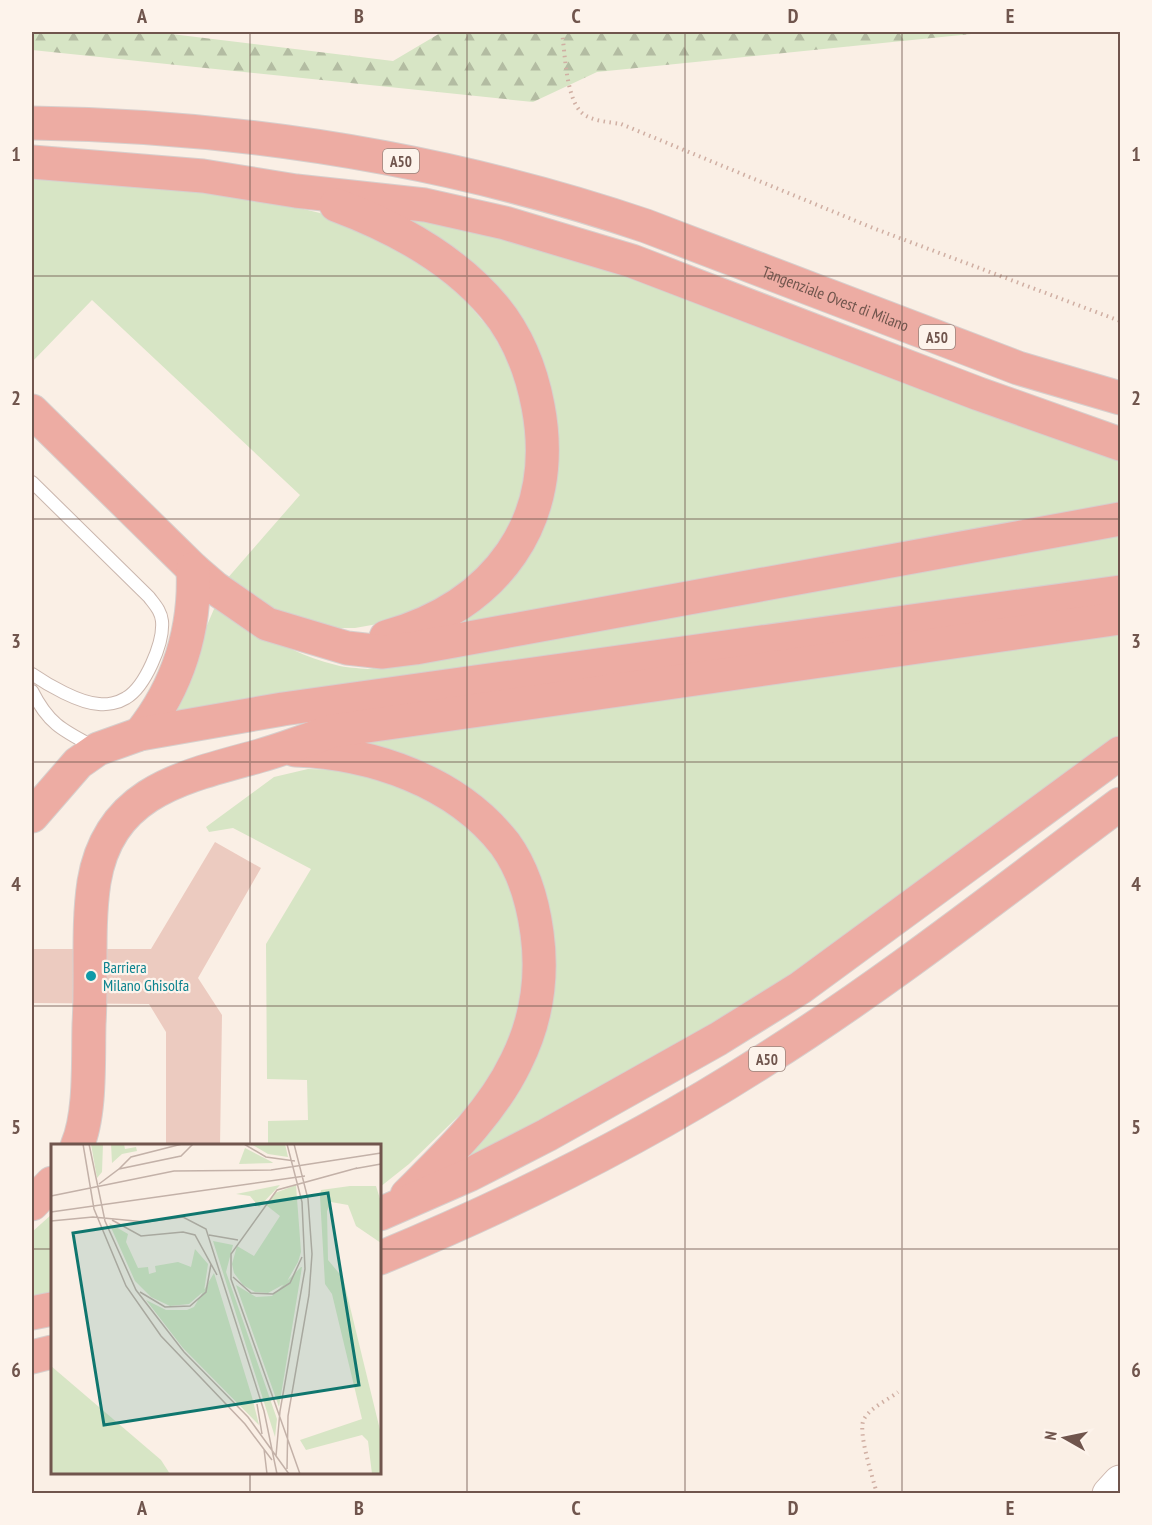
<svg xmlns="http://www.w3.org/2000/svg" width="1152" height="1525" font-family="'PT Sans Narrow',sans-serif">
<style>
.grass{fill:#d7e5c5}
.forest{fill:url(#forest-firs)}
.building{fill:#eccbc0}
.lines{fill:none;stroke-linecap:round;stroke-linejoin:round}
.lane-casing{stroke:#cab6ad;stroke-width:14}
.secondary-casing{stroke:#ceb7ae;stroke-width:35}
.highway-casing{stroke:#d7cfcd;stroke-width:35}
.path{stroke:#d0afa3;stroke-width:4;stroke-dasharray:1.5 4.5;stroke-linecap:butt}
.lane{stroke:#fff;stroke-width:12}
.secondary{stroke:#fff;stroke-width:33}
.highway{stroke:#edaca3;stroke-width:33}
.grid{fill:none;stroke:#70554d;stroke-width:1.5;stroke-opacity:0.55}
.culture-dot{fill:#0f9aa8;stroke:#fdf3eb;stroke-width:2}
.labels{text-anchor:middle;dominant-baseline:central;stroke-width:4.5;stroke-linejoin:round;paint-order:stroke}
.shield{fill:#fdf3eb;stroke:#9a847c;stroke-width:1.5}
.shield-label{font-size:15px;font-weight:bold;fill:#70554d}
.street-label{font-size:16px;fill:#70554d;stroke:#fdf3eb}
.culture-label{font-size:16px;fill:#0d838f;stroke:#fdf3eb;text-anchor:start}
.inset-road{fill:none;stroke:#c3b1a8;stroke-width:1.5}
.view{fill:#0f766e;fill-opacity:0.15;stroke:#0f766e;stroke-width:3}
.inset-edge{fill:none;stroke:#70554d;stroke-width:3}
.neatline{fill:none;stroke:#70554d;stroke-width:2}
.grid-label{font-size:20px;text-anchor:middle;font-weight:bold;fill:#70554d}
</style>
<defs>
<pattern id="forest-firs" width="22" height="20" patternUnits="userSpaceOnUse" patternTransform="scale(1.5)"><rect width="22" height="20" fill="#d7e5c5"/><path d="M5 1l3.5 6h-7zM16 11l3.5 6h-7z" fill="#b3bca2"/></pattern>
</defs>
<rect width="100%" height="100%" fill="#faefe5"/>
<!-- grass -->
<path class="grass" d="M32 176 244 195 320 213 379 239 434 273 466 301 491 331 507 360 519 391 526 421V473L513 519 502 539 483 564 436 603 383 623 355 628H328L260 606 226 580 300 495 92 300 32 362Z
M412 219 541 248 598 266 1120 460V505L456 628 455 622 509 576 547 397 409 226Z
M1120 535V576L176 715 171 709 214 609 219 607C256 630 292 655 336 665 346 668 358 668 368 669Z
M1120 631V735L770 993 539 1127 460 1161 534 1055 527 859 362 747 363 738Z
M308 769 340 770 377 777 431 801 480 835 508 879 524 939 523 998 502 1064 475 1100 409 1164 380 1187V1146L268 1145V1121L308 1120 307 1080 267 1079 266 944 311 869 233 828 209 832 206 827 274 777Z
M52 1214V1295L32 1299V1232Z"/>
<!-- forest -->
<path class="forest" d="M32 32H155L393 61 442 32H991L597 72 533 102 32 50Z"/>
<!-- building -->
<path class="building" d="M215 842 261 868 198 978 222 1015 220 1146H166V1032L149 1004 32 1003V949H151Z"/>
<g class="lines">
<!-- lane casing -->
<g class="lane-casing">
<path id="lane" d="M32 482 149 597C155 605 161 611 162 621 164 643 145 687 126 698 118 703 107 705 99 704 79 703 48 685 32 674
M32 691C49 725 64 731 96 748"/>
</g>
<!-- secondary casing -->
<g class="secondary-casing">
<path id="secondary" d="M1109 1494 1120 1482"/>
</g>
<!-- highway casing -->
<g class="highway-casing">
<g id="highway">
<path id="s1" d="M32 123C240 126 448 159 646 226L1018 368 1120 398"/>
<path d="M32 162 203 176 296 191 425 205 505 223 632 261 979 394 1120 444"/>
<path d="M336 205C395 227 453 258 494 307 518 336 531 369 538 406 560 521 496 606 386 637"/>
<path d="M32 411 193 569 215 588 267 624 347 648 383 652 415 648 1120 519"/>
<path d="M140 734C178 687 196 629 193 569"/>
<path d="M295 750C372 753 456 781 505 844 523 869 533 903 537 933 543 977 536 1022 516 1062 491 1114 448 1154 407 1195"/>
<path d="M32 816 78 763 98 749 140 734 283 709 1120 592"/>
<path d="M77 1146C91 1114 88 1059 89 1024 92 977 87 929 94 882 109 791 183 777 259 756 284 749 308 740 332 731L1120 618"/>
<path d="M32 1204 52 1183"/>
<path d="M380 1214 469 1175 547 1135 718 1039 800 988 1120 753"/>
<path d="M380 1258C513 1203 641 1139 763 1061 887 983 1003 891 1120 804"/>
<path d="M32 1313 52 1309"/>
<path d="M32 1357 52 1352"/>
</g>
</g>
<!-- path -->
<path class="path" d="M562 32C565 53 566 97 581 112 590 121 609 122 621 124L873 228 1120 321
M877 1494C873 1478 857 1431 864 1419 871 1407 888 1400 898 1392"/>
<!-- lane -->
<use href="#lane" class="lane"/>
<!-- secondary -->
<use href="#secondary" class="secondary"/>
<!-- highway -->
<use href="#highway" class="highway"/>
</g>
<!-- grid -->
<path class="grid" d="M250 32V1146M467 32V1494M685 32V1494M902 32V1494M32 276H1120M32 519H1120M32 762H1120M32 1006H1120M32 1249H52M380 1249H1120M250 1472V1494"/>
<!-- markers -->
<circle class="culture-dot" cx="91" cy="976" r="6"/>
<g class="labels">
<!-- shield labels -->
<g class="shield">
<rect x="383" y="149" width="36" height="24" rx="4.5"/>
<rect x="919" y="325" width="36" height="24" rx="4.5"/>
<rect x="749" y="1047" width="36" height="24" rx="4.5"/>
</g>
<g class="shield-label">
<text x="401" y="161">A50</text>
<text x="937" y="337">A50</text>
<text x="767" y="1059">A50</text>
</g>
<!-- street labels -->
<g class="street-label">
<text stroke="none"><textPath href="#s1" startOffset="828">Tangenziale Ovest di Milano</textPath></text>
</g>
<!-- culture labels -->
<g class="culture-label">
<text x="103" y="967">Barriera<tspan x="103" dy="18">Milano Ghisolfa</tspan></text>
</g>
</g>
<!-- overview -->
<g transform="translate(51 1144)">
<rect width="330" height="330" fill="#faefe5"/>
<path d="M40 0H52L51 28 46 34ZM60 0H73L74 5 85 3 86 7 71 10 61 19ZM200 0H234L237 13 217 10ZM194 4 221 18 222 19 188 20ZM229 41 208 63 199 52 185 50ZM245 41 250 108 247 118 235 139 217 149 204 148 192 141 183 129 181 120 186 102 203 112 229 72 215 61 224 49ZM58 79 77 90 75 98 87 124 97 123 98 130 105 128 104 122 127 118 140 123 144 105 157 120 153 147 138 160 119 162 100 153 84 137ZM162 97 182 101 175 128 226 275 224 293ZM250 123H251L228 263 185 141 205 153 221 152ZM163 129 201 253 208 281 132 204 95 156 115 166H136L143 163Z" fill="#d7e5c5"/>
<path d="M299 42H325L330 58V99L305 82 297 61 280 58 276 67 277 116 292 134 330 290V330H321L317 297 311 291 255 306 249 296 311 275 281 150 274 140 269 52 270 46Z" fill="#d7e5c5"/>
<path d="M0 222 110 316 119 330H0Z" fill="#d7e5c5"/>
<path class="inset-road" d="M32 0 43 65 75 142 110 192 194 280 221 316M38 0 54 77 85 146 133 208 197 273 238 330M193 0 215 13 244 17M68 25 80 13 131 0M302 25 330 20M48 40 68 25 130 12 142 0M0 52 123 27 220 26 330 9M0 68 254 32M61 76 90 92 132 88 144 91 166 131M0 77 42 73 95 78 132 73 155 85 213 267 226 330M158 91 187 96M182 133 200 149 222 150 239 139 251 113M89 148 114 163 139 162 155 148 160 120M206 260 211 290M213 305 216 330M225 312 229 267 254 125 251 58 236 0M236 325 237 272 258 151 261 110 257 55 243 0M249 330 180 135V110L226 46 306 24"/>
<path class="view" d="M277 49 308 241 53 281 22 89Z"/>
<rect width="330" height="330" class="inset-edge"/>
</g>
<!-- border -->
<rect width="1152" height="1525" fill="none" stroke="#fdf3eb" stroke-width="66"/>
<!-- north arrow -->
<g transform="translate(1065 1438) rotate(279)" stroke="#fdf3eb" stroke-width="4.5" paint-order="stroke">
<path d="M0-4.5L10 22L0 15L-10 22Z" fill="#70554d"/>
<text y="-9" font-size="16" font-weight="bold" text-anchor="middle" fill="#70554d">N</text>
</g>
<rect x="33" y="33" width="1086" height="1459" class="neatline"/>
<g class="grid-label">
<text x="142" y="23">A</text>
<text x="359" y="23">B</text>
<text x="576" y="23">C</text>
<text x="793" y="23">D</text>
<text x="1010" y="23">E</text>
<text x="16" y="161">1</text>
<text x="1136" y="161">1</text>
<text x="16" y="405">2</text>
<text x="1136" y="405">2</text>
<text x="16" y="648">3</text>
<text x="1136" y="648">3</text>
<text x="16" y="891">4</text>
<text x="1136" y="891">4</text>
<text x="16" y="1134">5</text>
<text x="1136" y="1134">5</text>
<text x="16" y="1377">6</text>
<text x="1136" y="1377">6</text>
<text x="142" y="1515">A</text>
<text x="359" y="1515">B</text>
<text x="576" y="1515">C</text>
<text x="793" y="1515">D</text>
<text x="1010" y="1515">E</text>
</g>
</svg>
